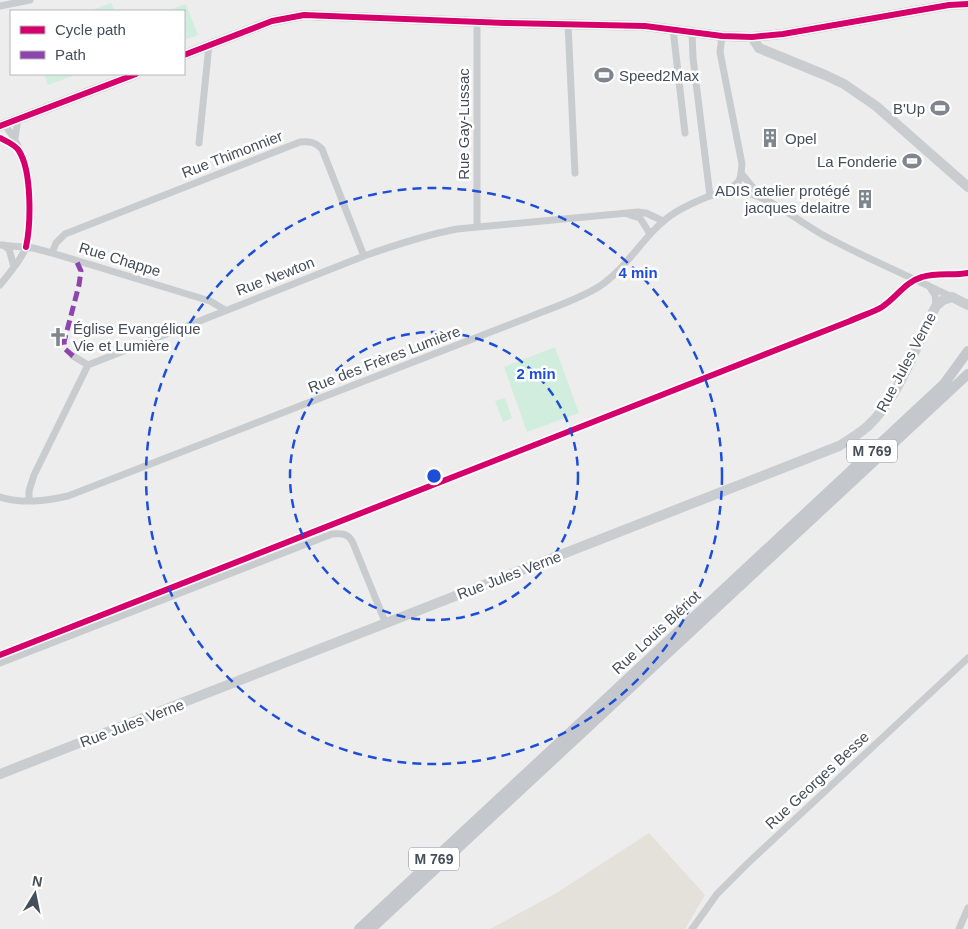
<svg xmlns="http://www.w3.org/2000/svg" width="968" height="929" font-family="Arial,sans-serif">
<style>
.commercial{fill:#e3e1da}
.green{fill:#d1eddd}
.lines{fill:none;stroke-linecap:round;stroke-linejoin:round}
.street{stroke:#c9ccce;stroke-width:7}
.secondary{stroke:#cacdd0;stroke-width:10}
.primary{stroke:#c4c8cc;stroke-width:10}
.quiet{stroke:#8e44ad;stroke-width:5;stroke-dasharray:10 5;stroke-linecap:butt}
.cycleway-casing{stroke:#fff;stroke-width:9}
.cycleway{stroke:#d6006c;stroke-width:6}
.ring{fill:none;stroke:#1d4ed8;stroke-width:2.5;stroke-dasharray:9 6}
.labels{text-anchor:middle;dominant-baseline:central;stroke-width:5;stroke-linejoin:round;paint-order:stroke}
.shield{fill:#fff;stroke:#7d838b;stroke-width:1}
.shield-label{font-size:14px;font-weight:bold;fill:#454e59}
.poi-label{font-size:15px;fill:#454e59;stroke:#fff;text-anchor:start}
.street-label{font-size:15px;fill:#454e59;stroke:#fff}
.centre{fill:#1d4ed8;stroke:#fff;stroke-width:2.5}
.ring-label{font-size:15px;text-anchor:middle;font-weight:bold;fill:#1d4ed8;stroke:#fff;stroke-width:5;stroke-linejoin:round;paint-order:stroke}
</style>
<rect width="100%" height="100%" fill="#eeeded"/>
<!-- commercial -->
<path class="commercial" d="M649 833 705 895 685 929H490L555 894Z"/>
<!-- green -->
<path class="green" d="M111 3 115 11H89Z
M186 4 198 35 184 40V11H166Z
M44 74H78L48 85Z
M555 347 579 413 527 432 504 367Z
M505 398 512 418 503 422 495 401Z"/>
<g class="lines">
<!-- street -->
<path class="street" d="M0 6 30 0
M568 24 575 173
M673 29 685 133
M692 32 693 58 710 196
M0 138 18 148
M15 138 18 119
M199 143 209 45
M741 173 759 195
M727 190C764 190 792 218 823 235 865 258 909 276 952 297
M630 215 640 218 650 234
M477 227V22
M0 245 33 248 52 253 210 301 225 310
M3 245 9 249 14 267
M52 253 56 243 65 234 300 142C310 141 315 142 322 149L364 256
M0 285C9 273 21 261 26 247 30 235 29 224 29 212 28 178 27 153 5 125
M929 286 935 295 936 306
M73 356 88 365
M0 497C23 504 45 501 68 496L527 318C551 308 578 300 600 286 630 266 645 231 676 212 686 206 697 201 707 197 718 193 730 191 738 182 742 177 741 170 742 164L720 52 722 36
M29 501V491L34 475 88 365 364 256C395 245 425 235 457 229L638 212 646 213 663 221
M0 663 332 534C342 533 348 533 353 543L386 624
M692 929 717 894 747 864 968 658
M959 929 968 908"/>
<!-- secondary -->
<path class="secondary" d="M752 37 759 48 825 75 844 84 876 106 968 187
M184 55 272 21 304 15 505 23 645 26 722 36 752 37 783 34 949 5 968 4
M0 126 136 74
M0 774 839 446C849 440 859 434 868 426 900 396 916 345 936 306L943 300 952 297 968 305"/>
<!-- primary -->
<path class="primary" d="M359 929 944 384 968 351
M371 929 968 374"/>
<!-- quiet -->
<path class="quiet" d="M73 356 65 349 64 342 79 285 81 271 76 260"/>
<!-- cycleway casing -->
<g class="cycleway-casing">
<path id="cycleway" d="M184 55 272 21 304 15 505 23 645 26 722 36 752 37 783 34 949 5 968 4
M0 126 136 74
M0 138C6 141 16 145 19 151 32 171 31 224 26 247
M0 655 850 321C860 316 872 313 882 307 896 298 905 282 922 277 937 272 952 276 968 273"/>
</g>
<!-- cycleway -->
<use href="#cycleway" class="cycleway"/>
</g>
<!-- distance rings -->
<g class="ring">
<circle cx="434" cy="476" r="144"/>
<circle cx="434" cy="476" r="288"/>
</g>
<!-- icons -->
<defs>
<g id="stadium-bare" transform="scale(1.5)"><path d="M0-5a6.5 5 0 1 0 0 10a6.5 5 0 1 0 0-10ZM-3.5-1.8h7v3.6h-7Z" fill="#80868d" stroke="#fff" stroke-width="2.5" paint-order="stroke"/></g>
<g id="building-bare" transform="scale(1.5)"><path d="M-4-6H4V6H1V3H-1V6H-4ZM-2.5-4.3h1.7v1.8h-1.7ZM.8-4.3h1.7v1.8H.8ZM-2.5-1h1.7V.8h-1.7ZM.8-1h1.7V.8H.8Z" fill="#80868d" stroke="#fff" stroke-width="2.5" paint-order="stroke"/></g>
<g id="church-bare" transform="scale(1.5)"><path d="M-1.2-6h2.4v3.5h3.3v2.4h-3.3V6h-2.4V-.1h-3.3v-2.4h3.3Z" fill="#80868d" stroke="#fff" stroke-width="2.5" paint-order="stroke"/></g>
</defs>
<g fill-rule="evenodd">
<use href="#stadium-bare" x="604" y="75"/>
<use href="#stadium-bare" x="940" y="108"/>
<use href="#building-bare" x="770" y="138"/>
<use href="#stadium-bare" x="912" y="161"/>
<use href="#building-bare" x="865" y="199"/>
<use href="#church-bare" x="58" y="337"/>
</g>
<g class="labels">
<!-- shield labels -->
<g class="shield">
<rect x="847" y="439.5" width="50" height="23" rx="4"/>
<rect x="409" y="847.5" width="50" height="23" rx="4"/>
</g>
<g class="shield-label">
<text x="872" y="451">M 769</text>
<text x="434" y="859">M 769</text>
</g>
<!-- poi labels -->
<g class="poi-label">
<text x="619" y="75">Speed2Max</text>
<text x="925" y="108" text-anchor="end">B'Up</text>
<text x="785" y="138">Opel</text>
<text x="897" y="161" text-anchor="end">La Fonderie</text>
<text x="850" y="190" text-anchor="end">ADIS atelier protégé<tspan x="850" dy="17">jacques delaitre</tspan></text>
<text x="73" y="328">Église Evangélique<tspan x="73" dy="17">Vie et Lumière</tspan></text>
</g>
<!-- street labels -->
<g class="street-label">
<text transform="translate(463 124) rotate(-90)">Rue Gay-Lussac</text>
<text transform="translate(232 154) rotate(-21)">Rue Thimonnier</text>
<text transform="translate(120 259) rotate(17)">Rue Chappe</text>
<text transform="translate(275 276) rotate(-21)">Rue Newton</text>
<text transform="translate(384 359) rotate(-21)">Rue des Frères Lumière</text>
<text transform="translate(906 362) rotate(-62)">Rue Jules Verne</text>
<text transform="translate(509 575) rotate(-21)">Rue Jules Verne</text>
<text transform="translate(656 632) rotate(-43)">Rue Louis Blériot</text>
<text transform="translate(132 723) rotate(-21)">Rue Jules Verne</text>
<text transform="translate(817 780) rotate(-43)">Rue Georges Besse</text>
</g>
</g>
<circle cx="434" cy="476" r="8" class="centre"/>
<g class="ring-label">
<text x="638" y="278">4 min</text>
<text x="536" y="379">2 min</text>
</g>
<!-- legend -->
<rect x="10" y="10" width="175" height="65" fill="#ffffff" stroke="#b5b8bd"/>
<rect x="20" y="26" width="25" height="8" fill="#d6006c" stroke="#b5b8bd"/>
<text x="55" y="35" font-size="15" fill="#454e59">Cycle path</text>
<rect x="20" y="51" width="25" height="8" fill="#8e44ad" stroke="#b5b8bd"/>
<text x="55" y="60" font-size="15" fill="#454e59">Path</text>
<!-- north arrow -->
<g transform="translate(35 894) rotate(10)" stroke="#ffffff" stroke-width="4" paint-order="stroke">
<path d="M0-4L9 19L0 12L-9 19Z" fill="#454e59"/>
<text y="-8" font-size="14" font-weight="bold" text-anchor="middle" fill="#454e59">N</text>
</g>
</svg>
